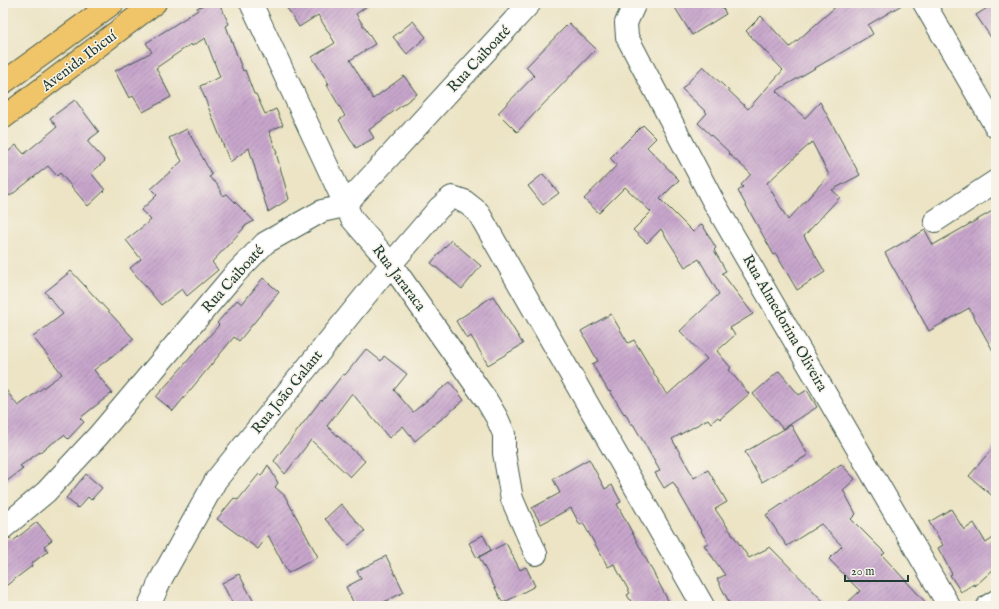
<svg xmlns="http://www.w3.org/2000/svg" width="999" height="609" font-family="'IM FELL English',serif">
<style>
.building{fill:url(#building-hatch);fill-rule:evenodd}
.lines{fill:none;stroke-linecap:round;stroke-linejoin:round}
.minor-casing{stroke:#3e564a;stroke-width:24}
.major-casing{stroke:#3e564a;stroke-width:24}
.minor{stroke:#fff;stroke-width:22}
.major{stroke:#f0c469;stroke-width:22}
.labels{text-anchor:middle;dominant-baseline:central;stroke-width:3;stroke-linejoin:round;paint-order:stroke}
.street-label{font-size:15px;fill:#1f3d34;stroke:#f7f3e8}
</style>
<defs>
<pattern id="building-hatch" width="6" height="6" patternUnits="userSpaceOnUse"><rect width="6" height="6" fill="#c8a6cc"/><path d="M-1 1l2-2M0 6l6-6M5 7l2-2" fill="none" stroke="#a288a6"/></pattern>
</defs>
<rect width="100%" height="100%" fill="#f7f3e8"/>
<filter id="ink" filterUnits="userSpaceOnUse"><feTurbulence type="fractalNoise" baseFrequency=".025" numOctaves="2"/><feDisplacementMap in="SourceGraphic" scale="8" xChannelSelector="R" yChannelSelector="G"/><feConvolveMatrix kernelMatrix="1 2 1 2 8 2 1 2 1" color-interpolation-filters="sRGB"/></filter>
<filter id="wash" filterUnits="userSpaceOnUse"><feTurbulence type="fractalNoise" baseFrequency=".012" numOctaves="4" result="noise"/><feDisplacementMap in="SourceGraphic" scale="16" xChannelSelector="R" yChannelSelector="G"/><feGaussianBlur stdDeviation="0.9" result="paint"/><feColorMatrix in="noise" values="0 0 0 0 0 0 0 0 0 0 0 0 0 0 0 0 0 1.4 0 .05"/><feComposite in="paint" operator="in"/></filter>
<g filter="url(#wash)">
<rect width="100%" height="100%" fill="#ece4c5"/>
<g id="blocks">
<!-- building -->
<path class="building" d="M208 3H219L229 24 226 26 243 71 245 70 254 94H256L265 114 276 109 283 125 269 131 277 153H276L289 199 268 212 249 148 230 162 200 86 220 77 205 38 192 46 191 44 156 68 171 97 143 112 133 96 129 98 115 71 152 52 146 43 198 10 197 8Z
M284 3H371L356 14 375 44 350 60 373 99 404 76 417 94 369 130 374 138 356 148 339 120 345 116 327 85 329 84 312 57 335 43 318 15 299 27Z
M672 3H720L726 14 692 35Z
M840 3H905L868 25 873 34 776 91 805 118 820 102 860 175 832 190 840 197 804 236 825 272 797 290 776 254 774 255 738 191 743 187 741 185 751 174 728 153 729 152 698 123 707 113 682 89 703 66 748 109 783 70 746 31 761 16 790 47ZM812 142 829 175 788 220 767 183Z
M995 3H996V45L976 15Z
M413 21 426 37 407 54 393 37Z
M569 23 596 49 517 132 498 113 534 76 526 67Z
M75 100 99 132 87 141 105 161 91 173 105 190 88 206 60 173 57 176 48 166 10 196 3 187V156L16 145 24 154 57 127 50 118Z
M643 125 656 138 647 147 679 180 660 199 693 232 702 224 716 248 714 250 726 271 722 273 753 314 730 328 735 335 717 351 731 368 729 370 749 394 720 419 718 417 711 423 708 419 672 439 694 478 708 470 727 502 715 509 749 558 770 547 828 606H788L785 602 777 606H731L717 579 725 575 704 545 708 543 673 482 664 488 655 473 660 471 643 441 633 424H631L625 413 624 414 610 391 609 392 592 364 598 361 581 331 611 314 628 343 634 340 667 395 707 359 680 331 719 294 699 259 685 267 661 229 647 243 633 230 651 212 625 187 599 213 584 199 617 165 610 158Z
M187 129 212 175 209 177 217 184 223 196 227 194 254 221 243 227 244 228 212 262 218 270 187 296 182 289 161 305 130 268 141 259 126 240 151 220 141 210 157 195 151 189 182 161 169 138Z
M543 174 559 193 543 205 528 186Z
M996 209V356L969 308 929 331 885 253 925 230 933 245Z
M451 240 481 266 462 289 431 263Z
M71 271 134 339 94 370 112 393 80 418 84 422 68 439 64 435 20 466 23 469 3 484V386L18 406 62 374 33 337 63 314 45 292Z
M263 278 279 292 239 341 234 337 173 411 156 397 219 325 217 323 237 300 242 304Z
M493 296 523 344 488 365 471 336 467 339 456 321Z
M366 349 381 361 384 356 407 374 394 390 413 412 450 382 464 400 415 441 403 426 389 438 352 393 327 426 365 461 350 477 311 440 285 474 274 461 321 400 322 401 343 374 345 375Z
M779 371 799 395 807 390 817 407 783 429 753 394Z
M791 425 808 455 762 482 745 452Z
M996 444V499L969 476Z
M589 459 605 489 612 485 621 502 617 504 671 606H634L627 595 630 593 614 564 608 567 583 523 580 525 571 508 541 524 532 508 560 493 553 479Z
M841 464 855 479 843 490 856 514 851 519 885 553 882 555 929 606H844L860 591 829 559 842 546 821 524 787 546 766 515Z
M268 465 278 483 275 487 285 496 318 557 288 573 268 535 258 549 217 519 234 498 238 500 259 474 261 476Z
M86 474 102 488 91 500 88 497 78 508 66 498Z
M341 504 365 531 349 545 325 519Z
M951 509 964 530 974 523 986 543 996 536V567L975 586 974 584 961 592 950 575 952 574 938 548 943 545 929 522Z
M37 522 52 540 44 546 48 551 31 564 32 566 3 588V540L10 538 13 541Z
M483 535 491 550 477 558 469 543Z
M506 543 520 570 526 567 535 586 503 603 479 557Z
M386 556 404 592 376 606H355L346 587 361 579 357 571Z
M239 574 256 606H234L222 583Z"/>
</g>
</g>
<g filter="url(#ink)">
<use href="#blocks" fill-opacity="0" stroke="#3e564a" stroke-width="1"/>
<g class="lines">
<!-- minor casing -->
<g class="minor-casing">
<path id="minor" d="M251 3 352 219 391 264 487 401 497 418 504 434V453L512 499 536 554
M635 3 626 23 627 37 712 199 949 606
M924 3 996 127
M935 221 996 181
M3 528 46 492 98 436 233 276 265 243 322 211 344 206 530 3
M149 606 161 579 216 480 391 264 439 208 452 197 464 201 478 212 703 606
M988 606 996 601"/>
</g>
<!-- major casing -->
<g class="major-casing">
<path id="major" d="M3 83 113 3
M3 118 155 3"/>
</g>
<!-- minor -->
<use href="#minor" class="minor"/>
<!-- major -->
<use href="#major" class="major"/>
</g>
</g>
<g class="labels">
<!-- street labels -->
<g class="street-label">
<text transform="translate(479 59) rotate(-47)">Rua Caiboaté</text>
<text transform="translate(79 61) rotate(-37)">Avenida Ibicuí</text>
<text transform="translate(399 278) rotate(53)">Rua Jararaca</text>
<text transform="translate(233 279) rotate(-48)">Rua Caiboaté</text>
<text transform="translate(785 323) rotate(60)">Rua Almedorina Oliveira</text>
<text transform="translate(287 392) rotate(-51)">Rua João Galant</text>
</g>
</g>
<!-- margin -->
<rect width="999" height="609" fill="none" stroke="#f7f3e8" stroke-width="16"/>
<!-- scale -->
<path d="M845 575v6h63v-6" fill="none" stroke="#1f3d34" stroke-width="2"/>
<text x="851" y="575" font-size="12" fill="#1f3d34" stroke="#f7f3e8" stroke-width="3" paint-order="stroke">20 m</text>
</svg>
